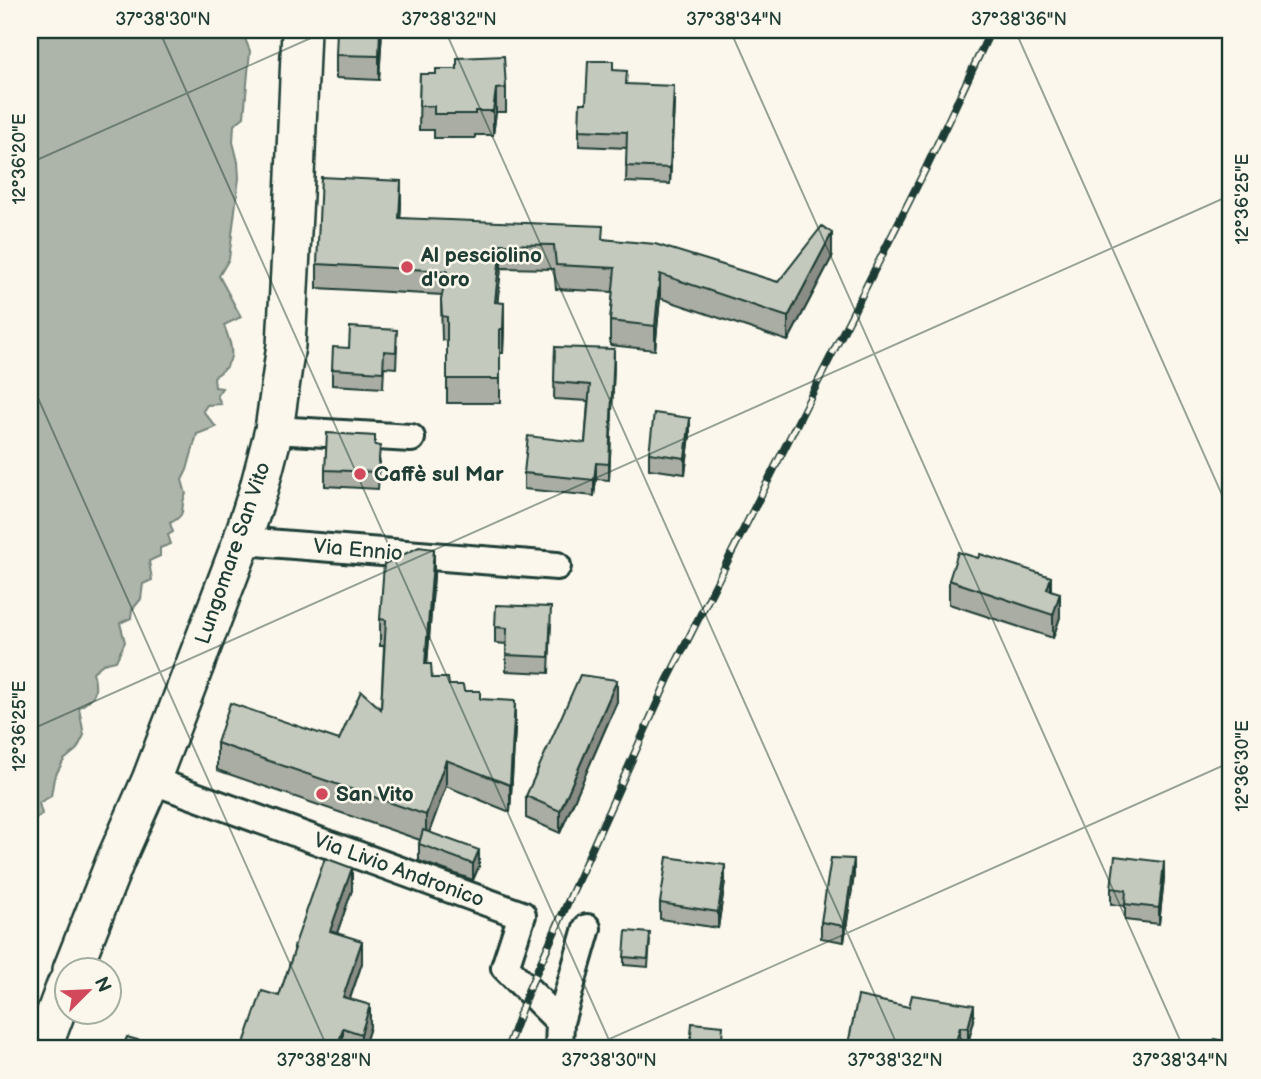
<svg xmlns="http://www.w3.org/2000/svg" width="1261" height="1079" font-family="'Balsamiq Sans',sans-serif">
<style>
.water{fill:#adb4aa;stroke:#74847b;stroke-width:2}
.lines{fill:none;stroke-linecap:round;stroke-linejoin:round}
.street-casing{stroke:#1f3d34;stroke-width:32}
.secondary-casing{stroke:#1f3d34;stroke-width:42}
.street{stroke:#fbf7ec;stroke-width:26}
.secondary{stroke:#fbf7ec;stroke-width:37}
.rail-casing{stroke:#1f3d34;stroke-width:8}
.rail{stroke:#fbf7ec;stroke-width:5;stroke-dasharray:16;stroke-linecap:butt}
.wall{fill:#a9ada3;stroke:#1f3d34;stroke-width:2}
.shaded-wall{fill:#898d85;stroke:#1f3d34;stroke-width:2}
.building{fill:#c4c9be;stroke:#1f3d34;stroke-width:2}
.ticks{fill:none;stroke:#1f3d34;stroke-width:2;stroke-opacity:0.45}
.poi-dot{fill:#d1495b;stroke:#fbf7ec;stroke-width:2.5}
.labels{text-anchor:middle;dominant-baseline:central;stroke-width:5;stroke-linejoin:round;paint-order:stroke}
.poi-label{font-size:21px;font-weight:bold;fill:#1f3d34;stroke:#fbf7ec;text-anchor:start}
.street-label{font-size:21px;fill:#1f3d34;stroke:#fbf7ec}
.neatline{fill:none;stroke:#1f3d34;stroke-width:2.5}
.ticks-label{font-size:18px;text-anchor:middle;fill:#1f3d34}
</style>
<rect width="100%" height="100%" fill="#fbf7ec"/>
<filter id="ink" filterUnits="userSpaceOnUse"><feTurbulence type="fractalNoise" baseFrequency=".0143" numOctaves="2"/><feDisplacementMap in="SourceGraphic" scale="14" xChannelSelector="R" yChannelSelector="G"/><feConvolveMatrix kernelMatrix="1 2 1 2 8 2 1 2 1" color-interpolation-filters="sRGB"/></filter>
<g filter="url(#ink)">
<!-- water -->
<path class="water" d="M30 30H252L244 36 250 51 244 117 234 125 233 142 238 162 239 178 229 259 219 276 241 317 224 325C232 348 239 361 214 377L215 387 222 388 217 395 221 404 207 405 203 411 216 427 197 434 187 470 182 480 186 494C178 508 190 513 170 523L173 532 168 535 171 544 160 548V556L149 561 152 580 143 584 141 599 132 610 131 618 120 623 125 642 116 661 103 664 93 672C98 693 96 697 79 708L84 735 77 749 64 760 54 778 51 796 39 803 42 814 30 824Z"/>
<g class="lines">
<!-- street casing -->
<g class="street-casing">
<path id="street" d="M274 430 411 438
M242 541 557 566
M151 780 522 915 505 967 560 1022
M559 1049 560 1022 587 928"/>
</g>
<!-- secondary casing -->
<g class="secondary-casing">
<path id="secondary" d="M72 970 116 859 151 780 242 541 259 488 274 430 286 345 295 176 301 30
M42 1049 66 985"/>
</g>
<!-- street -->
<use href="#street" class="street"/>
<!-- secondary -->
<use href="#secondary" class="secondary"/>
<!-- rail casing -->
<g class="rail-casing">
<path id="rail" d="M507 1049 528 991 668 679 926 168 991 30"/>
</g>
<!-- rail -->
<use href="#rail" class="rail"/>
</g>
<!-- wall -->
<path class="wall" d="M382 30 379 80 336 78V55Z
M613 70 627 84 674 103 670 184 626 182 627 148 579 146V130L586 103Z
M420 74 506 88V112H496L493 135H475V138H434V130H419Z
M401 205 400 218 603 239 778 282 832 257 788 341 660 298 655 350 610 345V321L613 292 556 289 554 269 501 268 497 303 504 327 503 353H500V403H447V341L442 340 441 300 443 295 317 288V264Z
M397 346 396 368 384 367 383 388 332 385V369L349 348Z
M555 347 614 365 609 480 596 479 594 496 524 489V473L585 443 588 401 554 399Z
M690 435 685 474 649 469V453Z
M375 445 380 462 378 489 325 486V470Z
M434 575 427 664 432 678 480 699 515 728 510 812 446 786 429 832 479 866 473 880 419 861V844L420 840 217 770V743L339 740 381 709 384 646H380V619Z
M949 580 1051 591 1060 617 1053 638 949 604Z
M551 624 549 673 506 671V644L495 643V627Z
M617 702 560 833 526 818V796Z
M854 875 844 942 821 938V922Z
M1164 878 1159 924 1125 920V906L1111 904V888Z
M725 881 718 928 660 919V903Z
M352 890 337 933 362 963 350 999 370 1027 363 1049H242L279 996 294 953V947Z
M650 941 648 967 624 965V957Z
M909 1007 974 1020 968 1043 960 1042 847 1049Z"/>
<!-- shaded-wall -->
<path class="shaded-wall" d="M380 30H382L379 80V56Z
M674 86V103L670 184V168Z
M496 89V112L493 135V111Z
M401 181V205L399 242V218Z
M832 233V257L788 341V317Z
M501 244V268L495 326V302Z
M660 274V298L655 350V326Z
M504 303V327L503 353V329Z
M614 349V365L609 480V464Z
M690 418V435L685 474V458Z
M596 463V479L594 496V480Z
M434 549V575L425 690V664Z
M1051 577V601L1047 589Z
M1060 593V617L1053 638V615Z
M617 680V702L560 833V811Z
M515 701V728L510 812V785Z
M446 760V786L426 841V815Z
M479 850V866L473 880V864Z
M854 859V875L844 942V926Z
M1164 862V878L1159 924V908Z
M725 865V881L718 928V912Z
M352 868V890L330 953V931Z
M362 941V963L343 1018V997Z
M370 1005V1027L363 1049H361V1034Z
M974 1005V1020L968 1043V1028Z
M960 1027V1042L958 1049H954Z
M343 1028V1049H337Z"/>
<!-- building -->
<path class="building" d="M337 30H380L379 56 336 55Z
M504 56 506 88 496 89 493 111H475V114H434V106H419L420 74H436V69H457V58Z
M588 61H613V70L627 71 626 84 674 86 670 168 626 166 627 132 579 130 580 103H586Z
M321 177 401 181 399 218 603 226 602 239 655 244 778 282 822 226 832 233 788 317 660 274 655 326 610 321 615 268 556 265 554 245 501 244 495 302 504 303 503 329H500V379H447V317L442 316 441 300 447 271 317 264Z
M350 327 397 330 396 352 384 351 383 372 332 369 333 347 349 348Z
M555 347 614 349 609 464 596 463 594 480 524 473 528 436 585 443 590 385 554 382Z
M654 413 690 418 685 458 649 453Z
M327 433 375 436V445L380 446 378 472 325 470Z
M419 547 434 549 425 664H431L432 678H448L449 685H463L464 691H480V699L515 701 510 785 446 760 426 815 217 743 230 703 339 740 361 691 381 709 386 620 380 619 384 564Z
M958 552 978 558 980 554 1051 577 1047 589 1060 593 1053 615 949 580Z
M496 605 551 607 549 657 506 655 507 628 495 627Z
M580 675 617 680 560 811 526 796Z
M423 830 479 850 473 864 419 844Z
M1115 856 1164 862 1159 908 1125 904 1126 890 1111 888Z
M667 857 725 865 718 912 660 903Z
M325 858 352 868 330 931 362 941 343 997 370 1005 361 1034 343 1028 337 1049H242L262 991 279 996 295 948 294 947Z
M831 858 854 859 844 926 821 922Z
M626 931 650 933 648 959 624 957Z
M912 995 974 1005 968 1028 960 1027 954 1049H837L838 1047 847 1049 858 996 909 1007Z
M692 1023 723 1026 721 1049H690Z
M127 1037 158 1046 157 1049H122Z
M1215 1039 1231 1045V1049H1211Z"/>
</g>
<!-- ticks -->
<path class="ticks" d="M159 30 613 1049M445 30 899 1049M730 30 1184 1049M1015 30 1231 515M30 163 329 30M30 380 328 1049M30 730 1231 195M30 1020 43 1049M587 1049 1231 762"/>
<!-- markers -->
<g class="poi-dot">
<circle cx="407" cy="267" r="7"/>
<circle cx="360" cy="474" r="7"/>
<circle cx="322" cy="794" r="7"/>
</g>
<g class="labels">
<!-- poi labels -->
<g class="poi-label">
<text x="421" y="255">Al pesciolino<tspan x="421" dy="24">d'oro</tspan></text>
<text x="374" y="474">Caffè sul Mar</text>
<text x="336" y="794">San Vito</text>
</g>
<!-- street labels -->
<g class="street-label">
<text transform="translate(358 550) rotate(5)">Via Ennio</text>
<text transform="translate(233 553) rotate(-71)">Lungomare San Vito</text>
<text transform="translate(399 870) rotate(20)">Via Livio Andronico</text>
</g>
</g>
<!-- margin -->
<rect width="1261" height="1079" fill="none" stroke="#fbf7ec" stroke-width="77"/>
<!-- north arrow -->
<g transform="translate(88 991) rotate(66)"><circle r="33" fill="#fbf7ec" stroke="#a3ada2" stroke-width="2"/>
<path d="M0-5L12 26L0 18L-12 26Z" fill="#d1495b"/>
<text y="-10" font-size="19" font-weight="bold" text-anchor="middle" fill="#1f3d34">N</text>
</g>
<rect x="38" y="38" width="1184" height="1002" class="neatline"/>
<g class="ticks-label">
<text x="163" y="25">37°38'30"N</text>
<text x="449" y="25">37°38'32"N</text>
<text x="734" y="25">37°38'34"N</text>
<text x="1019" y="25">37°38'36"N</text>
<text transform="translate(19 159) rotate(-90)" y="6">12°36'20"E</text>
<text transform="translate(1242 199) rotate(-90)" y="6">12°36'25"E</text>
<text transform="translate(19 726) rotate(-90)" y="6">12°36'25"E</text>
<text transform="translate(1242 766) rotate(-90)" y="6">12°36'30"E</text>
<text x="324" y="1066">37°38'28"N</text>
<text x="609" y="1066">37°38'30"N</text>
<text x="895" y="1066">37°38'32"N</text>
<text x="1180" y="1066">37°38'34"N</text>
</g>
</svg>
